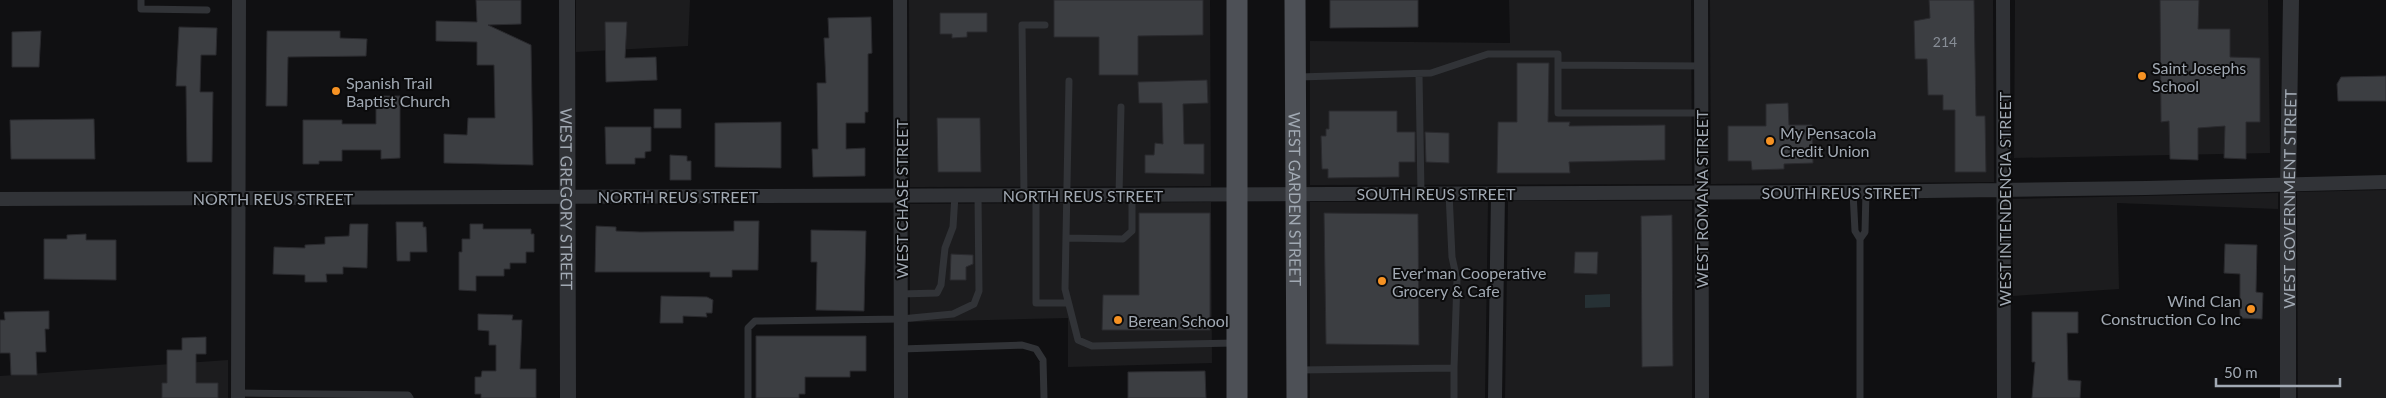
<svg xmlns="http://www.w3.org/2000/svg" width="2386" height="398" font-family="Lato,sans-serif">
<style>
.built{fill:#1c1c1e}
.water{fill:#263135}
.building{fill:#3c3e42;stroke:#2a2a2e}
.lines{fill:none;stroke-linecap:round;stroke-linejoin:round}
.service{stroke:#313337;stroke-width:7}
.minor{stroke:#313337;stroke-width:14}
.tertiary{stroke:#313337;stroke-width:16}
.primary{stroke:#4d5056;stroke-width:21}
.poi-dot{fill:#f69223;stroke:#0b0b0c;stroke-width:2}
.labels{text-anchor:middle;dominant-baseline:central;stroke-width:4;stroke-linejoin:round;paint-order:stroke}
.number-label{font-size:14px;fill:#888e97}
.poi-label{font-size:16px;fill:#a1a9b3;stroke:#0b0b0c;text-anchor:start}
.street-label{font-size:16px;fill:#a1a9b3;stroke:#0b0b0c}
</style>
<rect width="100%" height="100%" fill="#101012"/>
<!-- built -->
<path class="built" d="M576 0H690L688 46 576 52Z
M909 0H1210L1211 186 910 187Z
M1509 0H1691L1692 184 1310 185V41L1510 43Z
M1710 0H1993L1994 182 1711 184Z
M2015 0H2268L2270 153 2014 158Z
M2386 190V398H2298L2297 192Z
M2278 193V209L2117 203 2119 289 2013 296V199Z
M1508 201H1692V398H1505Z
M1211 202 1212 363 1068 367V318L910 322V204Z
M1310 202H1488L1485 398H1310Z
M228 360V398H0V376Z"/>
<!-- water -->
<path class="water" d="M1610 294V307L1585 308V295Z"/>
<!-- building -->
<path class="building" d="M476 0H521V24L488 25 531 45 533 165 444 163V134L467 135 468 118H495L494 65H477V42L436 41V21L477 22Z
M1054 0H1203V35L1138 36V75H1099V37H1054Z
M1330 0H1418V27L1330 28Z
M1929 0H1974L1976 116H1985L1986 172H1955V110H1943V95H1928L1927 59H1915L1914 21 1930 18Z
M2160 0H2199L2198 29H2230V57L2260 58V122H2246V159L2224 158 2225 126 2198 128V160L2170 159 2169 121 2161 122Z
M940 13H987V32H967V37L952 38V34H940Z
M871 17 872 53 868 54V112H865V123H846V149L865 148V176L813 177 812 149H818L817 83H826L824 38H829L828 18Z
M605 22H627L625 58 656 57 657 80 606 82Z
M179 27 217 28 216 55H201L200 92H213L212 162H187L186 86H176Z
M41 31 39 67H12V32Z
M267 31H340V38L367 39 366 56 288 57 287 106H266Z
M1517 63H1549L1548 122H1570L1569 126 1665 125V160L1569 162 1570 173H1497L1498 122H1517Z
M2386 76V101H2338L2337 84 2341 77Z
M1207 80 1208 103 1183 104 1184 144H1204V174L1145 173V155H1154L1155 143 1163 144 1162 103H1139L1138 82Z
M376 96H400V158L381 159V150H342V161H319V164H303V120H342V124H376Z
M1788 103 1789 125H1812L1813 163 1784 164V169L1752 170 1751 161H1728V126H1766V104Z
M654 109H681V128H654Z
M1329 111H1397V132H1415V162H1399V177L1328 178V169H1322L1321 136H1326V129H1329Z
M937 118H980L981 172H938Z
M94 119 95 159H11L10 120Z
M781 122V168L715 167V123Z
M605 127H651V151L645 152V158H635V164H606Z
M1425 132 1449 133V163L1426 162Z
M670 155 687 156V161H691V180H670Z
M1139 213H1210V330H1102L1103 295H1139Z
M1324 213 1418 214 1419 345 1326 344Z
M1672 215 1673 366 1642 367 1641 216Z
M734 221H759L758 270H732V277H710V272H595L596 226 616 227V231L640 232 734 231Z
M396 222H423V227H426L427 252H410V261H397Z
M350 224H368L367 268 343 267V274H326L327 282H305V275L273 274 274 247 305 248V245L325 244V237L349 236Z
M470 224H483V229H531V234H534V252H526V263H510V269H504V276H476V291L459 290V252H462V239H470Z
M811 230 866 231 864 311 816 310 817 262H811Z
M86 234V240H116V280L44 279V239H67V235Z
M2225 244 2257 245 2256 292 2263 293 2262 319 2240 318V274L2224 273Z
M1575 252H1598L1597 274 1574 273Z
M951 254 973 255V264L966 267V280H950Z
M661 296 707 297 713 300 712 313H706L707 317 683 316V323H660Z
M49 311V329H45L46 352H36L37 375H11L10 353H0V320H5L4 312Z
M2032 312H2078V333H2067L2068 380 2081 381 2080 398H2032L2035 362H2032Z
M478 314 513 315 512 320H522L520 369H536V398H481V394H475V377H481L482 371H496V345H489V331L478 330Z
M756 336H866V371H850V377H805V394H799V398H756Z
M206 337V354H196V383H218V398H162V383H167V350H182V338Z
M1205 371 1206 398H1128V372Z"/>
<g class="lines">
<!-- service -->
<path class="service" d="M141 0V9L207 10
M1558 65 1701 66
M1419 74 1421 193
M1299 77 1431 73 1488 54H1558V113H1701
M1069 81 1065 289 1078 340 1092 346 1234 343
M1853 192 1855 231 1860 239 1865 232 1866 191
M1119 195 1121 107
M1024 196 1022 25H1045
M1036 196V303H1068
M1066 238 1123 239 1132 231V194
M901 294 937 293 941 285 945 248 953 227 955 195
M901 349 1022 345 1036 349 1043 360 1044 398
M1454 368V398
M1299 370 1454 368 1457 280 1452 257 1449 193
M238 393 408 395 410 398
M748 398V328L755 321 901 319 953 314 974 304 979 291 978 195
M1860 398V239"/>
<!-- minor -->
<path class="minor" d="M900 0 901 398
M1701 0 1702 398
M2003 0 2004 398
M0 199 1853 192 2146 188 2386 182
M238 398 239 0
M1495 398 1498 193"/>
<!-- tertiary -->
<g class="tertiary">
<path id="s1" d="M567 0 568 398"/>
<path id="s2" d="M2288 398V184L2291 0"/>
</g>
<!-- primary -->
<g class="primary">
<path d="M1237 0V398"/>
<path id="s3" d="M1295 0 1297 398"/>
</g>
</g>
<!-- markers -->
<g class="poi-dot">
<circle cx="2142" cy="76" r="5"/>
<circle cx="336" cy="91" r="5"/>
<circle cx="1770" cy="141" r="5"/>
<circle cx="1382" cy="281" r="5"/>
<circle cx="2251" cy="309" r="5"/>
<circle cx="1118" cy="320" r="5"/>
</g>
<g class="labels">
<!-- number labels -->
<g class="number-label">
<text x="1945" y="41">214</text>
</g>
<!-- poi labels -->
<g class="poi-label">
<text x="2152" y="67">Saint Josephs<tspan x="2152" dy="18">School</tspan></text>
<text x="346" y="82">Spanish Trail<tspan x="346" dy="18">Baptist Church</tspan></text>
<text x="1780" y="132">My Pensacola<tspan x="1780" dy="18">Credit Union</tspan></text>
<text x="1392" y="272">Ever'man Cooperative<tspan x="1392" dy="18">Grocery &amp; Cafe</tspan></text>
<text x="2241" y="300" text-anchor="end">Wind Clan<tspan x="2241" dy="18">Construction Co Inc</tspan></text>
<text x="1128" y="320">Berean School</text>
</g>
<!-- street labels -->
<g class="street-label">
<text x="1841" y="192">SOUTH REUS STREET</text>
<text x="1436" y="193">SOUTH REUS STREET</text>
<text x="1083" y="195">NORTH REUS STREET</text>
<text x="678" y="196">NORTH REUS STREET</text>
<text x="273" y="198">NORTH REUS STREET</text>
<text stroke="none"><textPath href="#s1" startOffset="199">WEST GREGORY STREET</textPath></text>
<text transform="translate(901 199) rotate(-90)">WEST CHASE STREET</text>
<text stroke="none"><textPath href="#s3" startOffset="199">WEST GARDEN STREET</textPath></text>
<text transform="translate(1701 199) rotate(-90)">WEST ROMANA STREET</text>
<text transform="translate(2004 199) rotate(-90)">WEST INTENDENCIA STREET</text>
<text stroke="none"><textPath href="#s2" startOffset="199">WEST GOVERNMENT STREET</textPath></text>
</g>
</g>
<!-- scale -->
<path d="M2216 378v8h124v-8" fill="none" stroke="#a1a9b3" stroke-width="2.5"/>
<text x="2224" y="378" font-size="15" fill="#a1a9b3" stroke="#0b0b0c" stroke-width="4" paint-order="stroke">50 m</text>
</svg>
